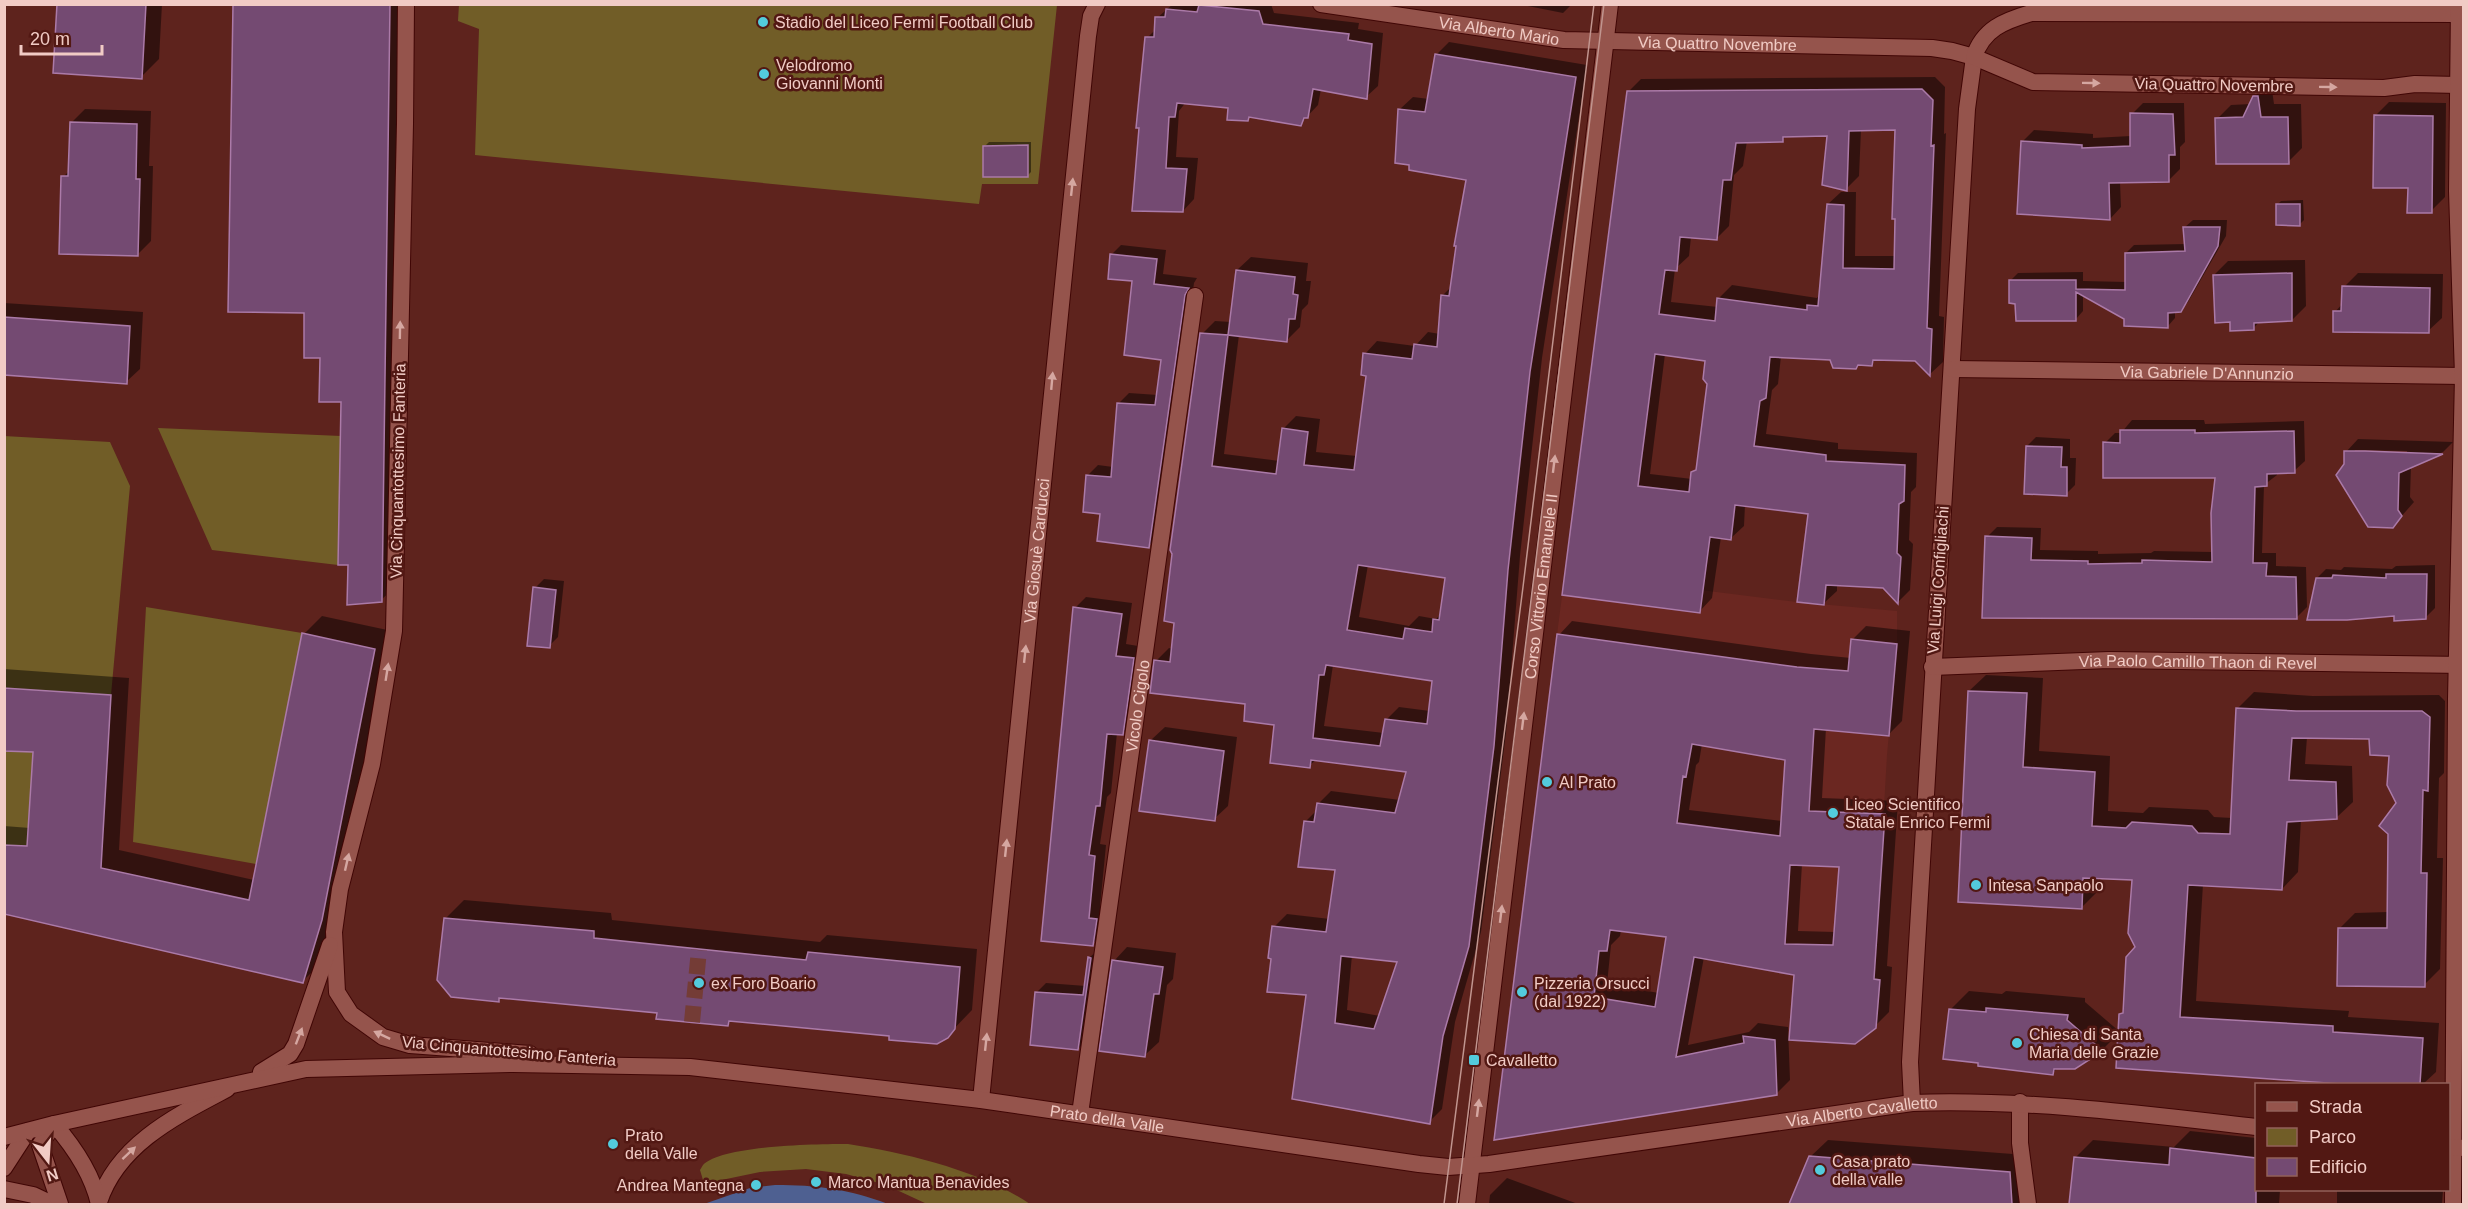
<svg xmlns="http://www.w3.org/2000/svg" width="2468" height="1209" font-family="Arial,sans-serif">
<style>
.built{fill:#6b2721}
.green{fill:#715d27}
.water{fill:#4e6091}
.shadow{fill:#0007;fill-rule:evenodd}
.building{fill:#744a72;stroke:#ab7aa8;stroke-width:1.5;fill-rule:evenodd}
.lines{fill:none;stroke-linecap:round;stroke-linejoin:round}
.pedestrian-tunnel{stroke:#743c36;stroke-width:16;stroke-dasharray:16 8;stroke-linecap:butt}
.minor-casing{stroke:#400605;stroke-width:18}
.tertiary-casing{stroke:#400605;stroke-width:18}
.minor{stroke:#95544c;stroke-width:16}
.tertiary{stroke:#95544c;stroke-width:16}
.tram{stroke:#c1958f;stroke-width:1.5}
.oneway{fill:#d5a7a1}
.poi-dot{fill:#53cbdc;stroke:#521813;stroke-width:2}
.labels{text-anchor:middle;dominant-baseline:central;stroke-width:5;stroke-linejoin:round;paint-order:stroke}
.poi-label{font-size:16px;fill:#f1cbc5;stroke:#521813;text-anchor:start}
.street-label{font-size:16px;fill:#f1cbc5;stroke:#521813}
</style>
<rect width="100%" height="100%" fill="#5e231d"/>
<!-- built -->
<path class="built" d="M1565 573 1797 602 1897 611V644L1887 755 1874 979 1880 980 1876 1028 1855 1044 1789 1040 1794 971 1774 970 1786 741 1552 673Z"/>
<!-- green -->
<path class="green" d="M459 4 1057 5 1038 184H982L979 204 475 155 479 29 458 21Z
M158 428 341 436 338 565 212 550Z
M4 436 110 442 130 486 111 695 5 688Z
M146 607 302 633 256 864 133 842Z
M4 751 33 752 27 846 5 845Z
M848 1144C907 1153 981 1171 1030 1204H927L886 1185 846 1174 806 1169 760 1172 707 1183 703 1180 700 1170 703 1165C723 1145 819 1144 848 1144Z"/>
<!-- water -->
<path class="water" d="M775 1185C817 1185 849 1189 888 1204H704L750 1188Z"/>
<!-- shadow -->
<path class="shadow" d="M59 4H162L159 59 141 77Z
M234 4H402L394 588 381 600 349 563 343 400 321 356 306 312Z
M1173 4H1271L1274 13 1359 23 1358 29 1383 33 1378 86 1366 97 1321 89 1318 105 1300 124 1251 116 1248 120 1230 106 1186 102 1179 111 1176 157 1198 158 1194 199 1183 211 1133 209 1147 38 1156 29 1157 18Z
M1518 4H1572L1563 13Z
M1796 4H1943L1941 6Z
M1449 42 1587 65 1542 358 1520 556 1506 733 1481 932 1455 1022 1442 1109 1429 1122 1294 1098 1308 994 1274 927 1287 914 1330 919 1336 869 1305 822 1317 810 1318 804 1331 791 1400 800 1408 771 1317 759 1309 766 1275 723 1247 702 1156 661 1169 648 1173 649 1202 334 1215 321 1231 322 1237 270 1251 257 1308 263 1306 281H1311L1308 304 1302 310 1300 327 1286 341 1239 335 1224 454 1279 461 1283 429 1296 416 1320 419 1316 452 1357 456 1368 375 1365 354 1377 341 1415 346 1428 332 1440 334 1442 296 1452 286 1467 179 1400 109 1413 97 1429 99 1436 55ZM1368 565 1446 577 1442 613 1436 619 1419 616 1409 626 1359 617ZM1333 665 1434 680 1430 711 1399 707 1386 720 1384 733 1324 726ZM1352 955 1399 961 1380 1016 1347 1010Z
M1935 77 1945 87 1944 134 1946 133 1939 316 1944 317 1943 362 1930 374 1916 360 1877 358 1871 364 1832 359 1781 356 1778 384 1772 390 1766 434 1838 443V449L1917 453 1916 487 1911 492 1909 540 1913 544 1910 590 1898 602 1883 586 1837 584V591L1824 603 1809 513 1745 505 1744 526 1731 538 1721 537 1712 598 1700 611 1564 594 1628 92 1641 79ZM1897 129 1896 256H1855L1856 192H1841L1828 204 1821 294 1817 298 1732 285 1719 298 1718 307 1671 302 1675 269 1689 256 1691 237 1716 239 1729 226 1734 175 1743 166 1747 141H1782L1787 135 1829 134 1846 189 1859 176 1861 130ZM1665 354 1706 360 1709 384 1698 467 1692 473V479L1650 474Z
M2268 83H2271L2274 104H2301L2302 148 2288 162 2217 119 2231 105 2251 104 2254 97Z
M2389 102 2446 103 2445 197 2431 211 2410 187 2375 116Z
M2143 103H2184L2185 142 2180 147V169L2168 181 2120 182 2121 207 2110 219 2022 142 2034 130 2093 134V138L2131 136 2132 114Z
M85 109 151 111 149 166H153L151 241 137 255 63 177 70 170 71 123Z
M989 142H1031V172L1027 176 985 146Z
M2303 200 2304 220 2300 224 2277 205 2281 201Z
M2193 220H2227L2226 236 2188 302 2180 310 2175 311V318L2168 326 2126 318 2083 294V311L2076 319 2017 302 2010 281 2018 273 2083 272V281L2127 282 2126 253 2134 245 2186 244 2185 227Z
M1121 245 1166 250 1163 274 1197 278 1194 283 1159 536 1148 546 1101 512 1088 475 1098 465 1113 467 1119 403 1129 393 1158 395 1162 358 1134 280 1111 255Z
M2305 260 2306 306 2292 320 2260 321 2253 329 2232 321 2214 275 2228 261Z
M2358 273 2443 274 2442 318 2428 331 2335 312 2343 303 2344 287Z
M4 303 143 312 140 369 126 382 4 374Z
M2132 420H2204L2205 424 2304 421 2305 461 2294 471 2277 472V475L2264 485 2262 553H2276V566L2306 567 2307 607 2296 618H2124L1987 537 1997 527 2041 528 2040 550 2098 551V554L2151 553 2154 551 2213 552 2216 477 2105 443 2115 433H2121Z
M2036 437 2070 439V458H2076L2075 485 2066 494 2027 446Z
M2358 439 2453 442 2443 452 2411 466 2410 497 2414 502 2392 527 2346 464V452ZM2355 450 2407 451V454L2355 453Z
M2435 565V608L2426 617 2395 615 2317 578 2326 569 2341 570 2344 567 2392 569 2396 566Z
M544 579 564 581 558 637 549 646 535 588Z
M1086 597 1132 603 1126 644 1144 647 1134 722 1122 734 1117 733 1111 793 1107 797 1100 844 1106 845 1100 907 1107 908 1104 933 1092 944 1042 939 1075 608Z
M322 616 392 631 340 901 320 964 302 982 4 913V826L30 828 35 751 4 749V669L129 678 119 850 254 880 304 634Z
M1572 621 1811 654 1851 658 1852 640 1866 626 1910 631 1902 721 1888 735 1826 728 1822 798 1898 801 1887 966 1892 967 1889 1012 1875 1026 1795 973 1704 957 1688 1045 1749 1032 1758 1023 1788 1027 1790 1080 1777 1093 1495 1138 1559 635ZM1702 744 1787 758 1783 821 1689 810 1696 765 1699 762ZM1802 864 1840 866 1836 932 1798 931ZM1621 930 1668 935 1659 993 1607 984 1611 945 1620 936Z
M1986 675 2043 678 2039 751 2110 756 2108 811 2143 813 2149 807 2208 810 2214 817 2232 818 2237 709 2254 692 2313 696 2439 695 2445 701 2444 773 2439 778 2437 858H2443L2440 969 2424 985 2339 929 2355 913 2388 912 2398 803 2391 755 2371 737H2307L2305 764 2352 766 2353 802 2336 818 2301 820 2298 872 2282 889 2203 884 2196 1001 2349 1011 2348 1017 2439 1023 2436 1072 2423 1084H2364L2117 1067 2119 1033 2102 1050 2075 1068H2058L2052 1073 1951 1009 1969 991 2002 994 2006 991 2085 998V1002L2120 1032 2121 1014 2125 1010 2137 947 2134 878 2098 877V891L2082 907 1969 691Z
M1165 727 1237 737 1228 806 1214 819 1151 740Z
M464 900 611 913 612 920 820 942 827 935 977 949 972 1010 947 1036 891 1034 732 1020 728 1025 659 1012 502 996 498 1000 445 919Z
M1127 947 1176 953 1173 979 1167 985 1159 1042 1145 1055 1114 961Z
M1099 949 1087 1040 1078 1049 1037 992 1046 983 1086 986 1089 958Z
M2190 1131 2256 1138V1190H2280L2279 1204H2071L2075 1158 2093 1140 2174 1147Z
M1828 1140 2026 1155 2031 1204H1790L1810 1157Z
M1507 1178 1578 1204H1489L1490 1195Z
M2337 1190H2443L2442 1204H2337Z"/>
<!-- building -->
<path class="building" d="M57 4H146L142 79 53 73Z
M233 4H390L382 602 347 605 348 565H338L341 402H319L320 358H304V313L228 312Z
M1199 5 1259 11 1263 24 1349 34 1348 40 1372 44 1367 99 1313 89 1308 118H1304L1301 126 1249 117 1248 121 1227 120 1228 108 1177 103 1175 117H1169L1166 168 1187 169 1183 212 1132 211 1139 128H1136L1145 37H1154L1155 17H1165L1166 9 1197 12Z
M1435 54 1576 77 1530 372 1508 570 1494 746 1469 946 1443 1036 1430 1124 1292 1099 1306 995 1267 992 1271 959 1268 958 1272 926 1326 932 1335 870 1298 867 1304 821 1314 822 1317 803 1395 813 1406 772 1311 760 1310 768 1270 763 1274 725 1244 721 1245 704 1150 693 1154 660 1170 662 1174 623 1164 621 1172 554 1170 550 1200 333 1228 335 1212 466 1276 474 1282 428 1308 432 1304 465 1354 470 1366 376 1361 375 1363 353 1412 359 1414 344 1437 347 1441 295 1449 296 1456 246H1454L1466 180 1409 170V165L1395 163 1398 109 1425 112ZM1358 565 1445 578 1439 620 1433 619 1432 632 1405 628 1403 639 1347 630ZM1326 665 1432 681 1427 724 1385 719 1380 746 1313 738 1319 675H1324ZM1341 956 1397 962 1374 1029 1335 1023Z
M1922 89 1933 100 1931 146 1934 145 1927 328 1932 329 1930 376 1915 361 1873 360 1872 366 1858 365 1856 369 1833 368 1830 360 1770 357 1766 398 1760 401 1754 446 1826 455V461L1905 465 1904 501 1899 504 1897 553 1901 557 1898 604 1883 588 1826 585 1824 605 1797 602 1808 514 1735 505 1731 540 1710 537 1700 613 1562 595 1627 91ZM1895 130 1892 219H1895L1894 269 1843 268 1844 205 1827 204 1818 306 1807 305V310L1717 298 1715 321 1659 314 1665 270 1677 271 1680 237 1717 240 1723 180H1731L1736 143 1783 142V137L1827 136 1822 185 1847 191 1849 131ZM1655 354 1705 361 1703 379 1707 384 1696 470 1691 472 1689 492 1638 486Z
M2253 96H2258L2261 117H2288L2289 164H2216L2215 118 2243 117Z
M2130 113 2173 114 2175 155H2169V182L2109 183 2110 220 2017 214 2021 141 2082 145V148L2130 146Z
M2374 115 2433 116 2432 213H2407L2408 188H2373Z
M70 122 137 124 136 179H140L138 256 59 254 61 176H68Z
M1028 145V177H983V146Z
M2276 204H2300V226L2276 225Z
M2183 227H2220L2218 246 2181 312 2168 313V328L2124 326V319L2076 292V321H2016L2015 304 2009 303V280H2076V289L2125 290V253L2185 251Z
M1110 254 1157 259 1154 284 1189 288 1185 295 1149 548 1097 541 1100 514 1083 512 1086 475 1111 477 1117 403 1155 405 1161 360 1124 355 1132 281 1108 279Z
M1236 270 1295 277 1293 294 1298 295 1295 319H1289L1287 342 1228 335Z
M2292 273V321L2254 323V330L2230 331V322L2215 323 2213 275Z
M2342 286 2430 288 2429 333 2333 332V311H2341Z
M4 317 130 326 127 384 4 375Z
M2120 430H2195V433L2294 431 2295 473 2267 474V486L2255 487 2253 563H2267L2266 576 2296 577 2297 619 1982 618 1985 536 2032 538 2031 560 2088 561V564L2142 563V560L2212 562 2211 513 2215 478H2103V442L2120 443Z
M2026 446 2062 447 2061 467H2067V496L2024 494Z
M2344 451H2365L2443 454 2399 473 2398 510 2402 516 2393 528 2368 527 2336 475 2344 464Z
M2386 574H2427L2426 619 2394 621V616L2347 620H2307L2316 578H2332L2333 575 2386 578Z
M533 587 556 590 550 648 527 646Z
M1073 607 1122 614 1116 656 1134 658 1123 735 1107 734 1100 806H1096L1089 855 1095 856 1089 918 1097 919 1093 946 1041 941Z
M302 633 375 649 322 920 303 983 4 914V845L27 846 33 752 4 751V688L111 695 101 868 249 900Z
M1557 634 1797 667 1848 671 1851 639 1897 644 1889 736 1814 729 1809 811 1885 814 1874 979 1880 980 1876 1028 1855 1044 1789 1040 1794 975 1694 957 1676 1057 1744 1043 1743 1036 1775 1040 1777 1095 1494 1140ZM1692 744 1785 760 1780 836 1677 823 1683 776 1686 777ZM1790 865 1839 867 1833 945 1785 944ZM1610 930 1666 937 1655 1007 1594 997 1599 951H1607Z
M1968 691 2027 693 2023 767 2095 772 2092 826 2126 828 2132 822 2192 826 2198 833 2230 834 2236 708 2296 711H2422L2430 717 2428 791 2423 790 2421 873H2427L2425 987 2337 986 2338 928H2387L2388 834 2379 826 2396 803 2387 785 2389 756 2370 755 2369 739 2292 738 2289 780 2336 782 2337 819 2287 822 2282 890 2188 885 2180 1017 2333 1026V1032L2423 1038 2420 1084H2341L2116 1068 2119 1014 2123 1013 2126 957 2135 947 2128 933 2132 880 2083 878 2082 909 1958 902Z
M1149 740 1224 751 1215 821 1139 811Z
M444 918 594 931V938L806 960 808 952 960 967 955 1029 948 1038 937 1044 889 1040V1036L729 1021 728 1026 656 1019 657 1013 499 998V1002L451 997 437 980Z
M1088 957 1091 958 1078 1050 1030 1045 1035 992 1083 995Z
M1112 960 1163 967 1159 994H1154L1145 1057 1099 1051Z
M1986 1008 2068 1015 2067 1020 2103 1051 2075 1069H2054L2053 1075 1978 1066V1063L1943 1059 1949 1009 1986 1012Z
M2170 1148 2256 1158V1204H2069L2074 1157 2169 1165Z
M1809 1156 2010 1172 2012 1204H1789Z"/>
<g class="lines">
<!-- pedestrian-tunnel -->
<path class="pedestrian-tunnel" d="M692 1022 699 950"/>
<!-- minor casing -->
<g class="minor-casing">
<g id="minor">
<path id="s1" d="M1321 4 1564 40 1932 48 1952 51 1974 57 1967 109 1910 1062 1912 1103"/>
<path d="M2458 85 2415 84 2384 88 2033 82 1974 57C1983 29 2004 21 2031 13L2458 14"/>
<path id="s2" d="M1952 369 2463 376"/>
<path id="s3" d="M1932 667 2109 660 2464 665"/>
<path id="s4" d="M981 1100 1088 36 1091 16 1097 4"/>
<path d="M2020 1102V1143L2028 1204"/>
<path id="s5" d="M1080 1114 1195 296"/>
<path d="M4 1168 28 1131"/>
<path d="M4 1189 33 1195 52 1204"/>
<path d="M99 1202C118 1144 176 1116 227 1089"/>
<path d="M60 1204 40 1145 54 1124C74 1147 92 1173 99 1204"/>
<path id="s6" d="M1467 1204 1610 4"/>
<path d="M2453 1204 2456 699 2463 376 2457 191 2459 4"/>
</g>
</g>
<!-- tertiary casing -->
<g class="tertiary-casing">
<g id="tertiary">
<path d="M406 4 405 124 394 631 372 764 340 889 334 932 337 992 351 1014 383 1037 410 1045 530 1054"/>
<path d="M261 1072 290 1054 296 1044 330 945"/>
<path id="s7" d="M4 1137 54 1124 306 1069 513 1064 690 1067 981 1100 1419 1164 1448 1167 1489 1164 1912 1103C2028 1099 2142 1114 2256 1127"/>
<path d="M2448 1147 2464 1148"/>
</g>
</g>
<!-- minor -->
<use href="#minor" class="minor"/>
<!-- tertiary -->
<use href="#tertiary" class="tertiary"/>
<!-- tram -->
<path class="tram" d="M1444 1204 1523 587 1594 4
M1457 1204 1604 4"/>
</g>
<!-- one-way arrows -->
<defs><path id="oneway-solid" d="M-6-.8H1V-3.2L6.5 0L1 3.2V.8H-6Z" transform="scale(1.5)"/></defs>
<g class="oneway">
<use href="#oneway-solid" transform="translate(2091 83) rotate(1)"/>
<use href="#oneway-solid" transform="translate(2328 87) rotate(1)"/>
<use href="#oneway-solid" transform="translate(1072 187) rotate(-84)"/>
<use href="#oneway-solid" transform="translate(400 330) rotate(-89)"/>
<use href="#oneway-solid" transform="translate(1052 381) rotate(-85)"/>
<use href="#oneway-solid" transform="translate(1554 464) rotate(-83)"/>
<use href="#oneway-solid" transform="translate(1025 654) rotate(-84)"/>
<use href="#oneway-solid" transform="translate(387 672) rotate(-81)"/>
<use href="#oneway-solid" transform="translate(1523 721) rotate(-83)"/>
<use href="#oneway-solid" transform="translate(1006 848) rotate(-84)"/>
<use href="#oneway-solid" transform="translate(347 862) rotate(-77)"/>
<use href="#oneway-solid" transform="translate(1501 914) rotate(-83)"/>
<use href="#oneway-solid" transform="translate(382 1035) rotate(-155)"/>
<use href="#oneway-solid" transform="translate(299 1036) rotate(-69)"/>
<use href="#oneway-solid" transform="translate(986 1042) rotate(-84)"/>
<use href="#oneway-solid" transform="translate(1478 1108) rotate(-83)"/>
<use href="#oneway-solid" transform="translate(129 1153) rotate(-43)"/>
</g>
<!-- markers -->
<g class="poi-dot">
<circle cx="763" cy="22" r="6"/>
<circle cx="764" cy="74" r="6"/>
<circle cx="1547" cy="782" r="6"/>
<circle cx="1833" cy="813" r="6"/>
<circle cx="1976" cy="885" r="6"/>
<circle cx="699" cy="983" r="6"/>
<circle cx="1522" cy="992" r="6"/>
<circle cx="2017" cy="1043" r="6"/>
<rect x="1468" y="1054" width="12" height="12" rx="3"/>
<circle cx="613" cy="1144" r="6"/>
<circle cx="1820" cy="1170" r="6"/>
<circle cx="816" cy="1182" r="6"/>
<circle cx="756" cy="1185" r="6"/>
</g>
<g class="labels">
<!-- poi labels -->
<g class="poi-label">
<text x="775" y="22">Stadio del Liceo Fermi Football Club</text>
<text x="776" y="65">Velodromo<tspan x="776" dy="18">Giovanni Monti</tspan></text>
<text x="1559" y="782">Al Prato</text>
<text x="1845" y="804">Liceo Scientifico<tspan x="1845" dy="18">Statale Enrico Fermi</tspan></text>
<text x="1988" y="885">Intesa Sanpaolo</text>
<text x="711" y="983">ex Foro Boario</text>
<text x="1534" y="983">Pizzeria Orsucci<tspan x="1534" dy="18">(dal 1922)</tspan></text>
<text x="2029" y="1034">Chiesa di Santa<tspan x="2029" dy="18">Maria delle Grazie</tspan></text>
<text x="1486" y="1060">Cavalletto</text>
<text x="625" y="1135">Prato<tspan x="625" dy="18">della Valle</tspan></text>
<text x="1832" y="1161">Casa prato<tspan x="1832" dy="18">della valle</tspan></text>
<text x="828" y="1182">Marco Mantua Benavides</text>
<text x="744" y="1185" text-anchor="end">Andrea Mantegna</text>
</g>
<!-- street labels -->
<g class="street-label">
<text stroke="none"><textPath href="#s1" startOffset="180">Via Alberto Mario</textPath></text>
<text stroke="none"><textPath href="#s1" startOffset="399">Via Quattro Novembre</textPath></text>
<text transform="translate(2214 85) rotate(1)">Via Quattro Novembre</text>
<text stroke="none"><textPath href="#s2" startOffset="255">Via Gabriele D'Annunzio</textPath></text>
<text transform="translate(398 471) rotate(-89)">Via Cinquantottesimo Fanteria</text>
<text stroke="none"><textPath href="#s4" startOffset="552">Via Giosuè Carducci</textPath></text>
<text transform="translate(1938 580) rotate(-86)">Via Luigi Configliachi</text>
<text stroke="none"><textPath href="#s6" startOffset="622">Corso Vittorio Emanuele II</textPath></text>
<text stroke="none"><textPath href="#s3" startOffset="266">Via Paolo Camillo Thaon di Revel</textPath></text>
<text stroke="none"><textPath href="#s5" startOffset="412">Vicolo Cigolo</textPath></text>
<text transform="translate(509 1051) rotate(5)">Via Cinquantottesimo Fanteria</text>
<text stroke="none"><textPath href="#s7" startOffset="1876">Via Alberto Cavalletto</textPath></text>
<text stroke="none"><textPath href="#s7" startOffset="1114">Prato della Valle</textPath></text>
</g>
</g>
<!-- border -->
<rect width="2468" height="1209" fill="none" stroke="#f1cbc5" stroke-width="12"/>
<!-- legend -->
<rect x="2255" y="1083" width="195" height="108" fill="#521813" stroke="#92605a" stroke-width="1.5"/>
<rect x="2267" y="1102" width="30" height="9" fill="#95544c" stroke="#92605a" stroke-width="1.5"/>
<text x="2309" y="1113" font-size="18" fill="#f1cbc5">Strada</text>
<rect x="2267" y="1128" width="30" height="18" fill="#715d27" stroke="#92605a" stroke-width="1.5"/>
<text x="2309" y="1143" font-size="18" fill="#f1cbc5">Parco</text>
<rect x="2267" y="1158" width="30" height="18" fill="#744a72" stroke="#92605a" stroke-width="1.5"/>
<text x="2309" y="1173" font-size="18" fill="#f1cbc5">Edificio</text>
<!-- north arrow -->
<g transform="translate(48 1161) rotate(163)" stroke="#521813" stroke-width="4.5" paint-order="stroke">
<path d="M0-4.5L10 22L0 15L-10 22Z" fill="#f1cbc5"/>
<text y="-9" font-size="16" font-weight="bold" text-anchor="middle" fill="#f1cbc5">N</text>
</g>
<!-- scale -->
<path d="M21 45v9h81v-9" fill="none" stroke="#f1cbc5" stroke-width="3"/>
<text x="30" y="45" font-size="18" fill="#f1cbc5" stroke="#521813" stroke-width="4.5" paint-order="stroke">20 m</text>
</svg>
